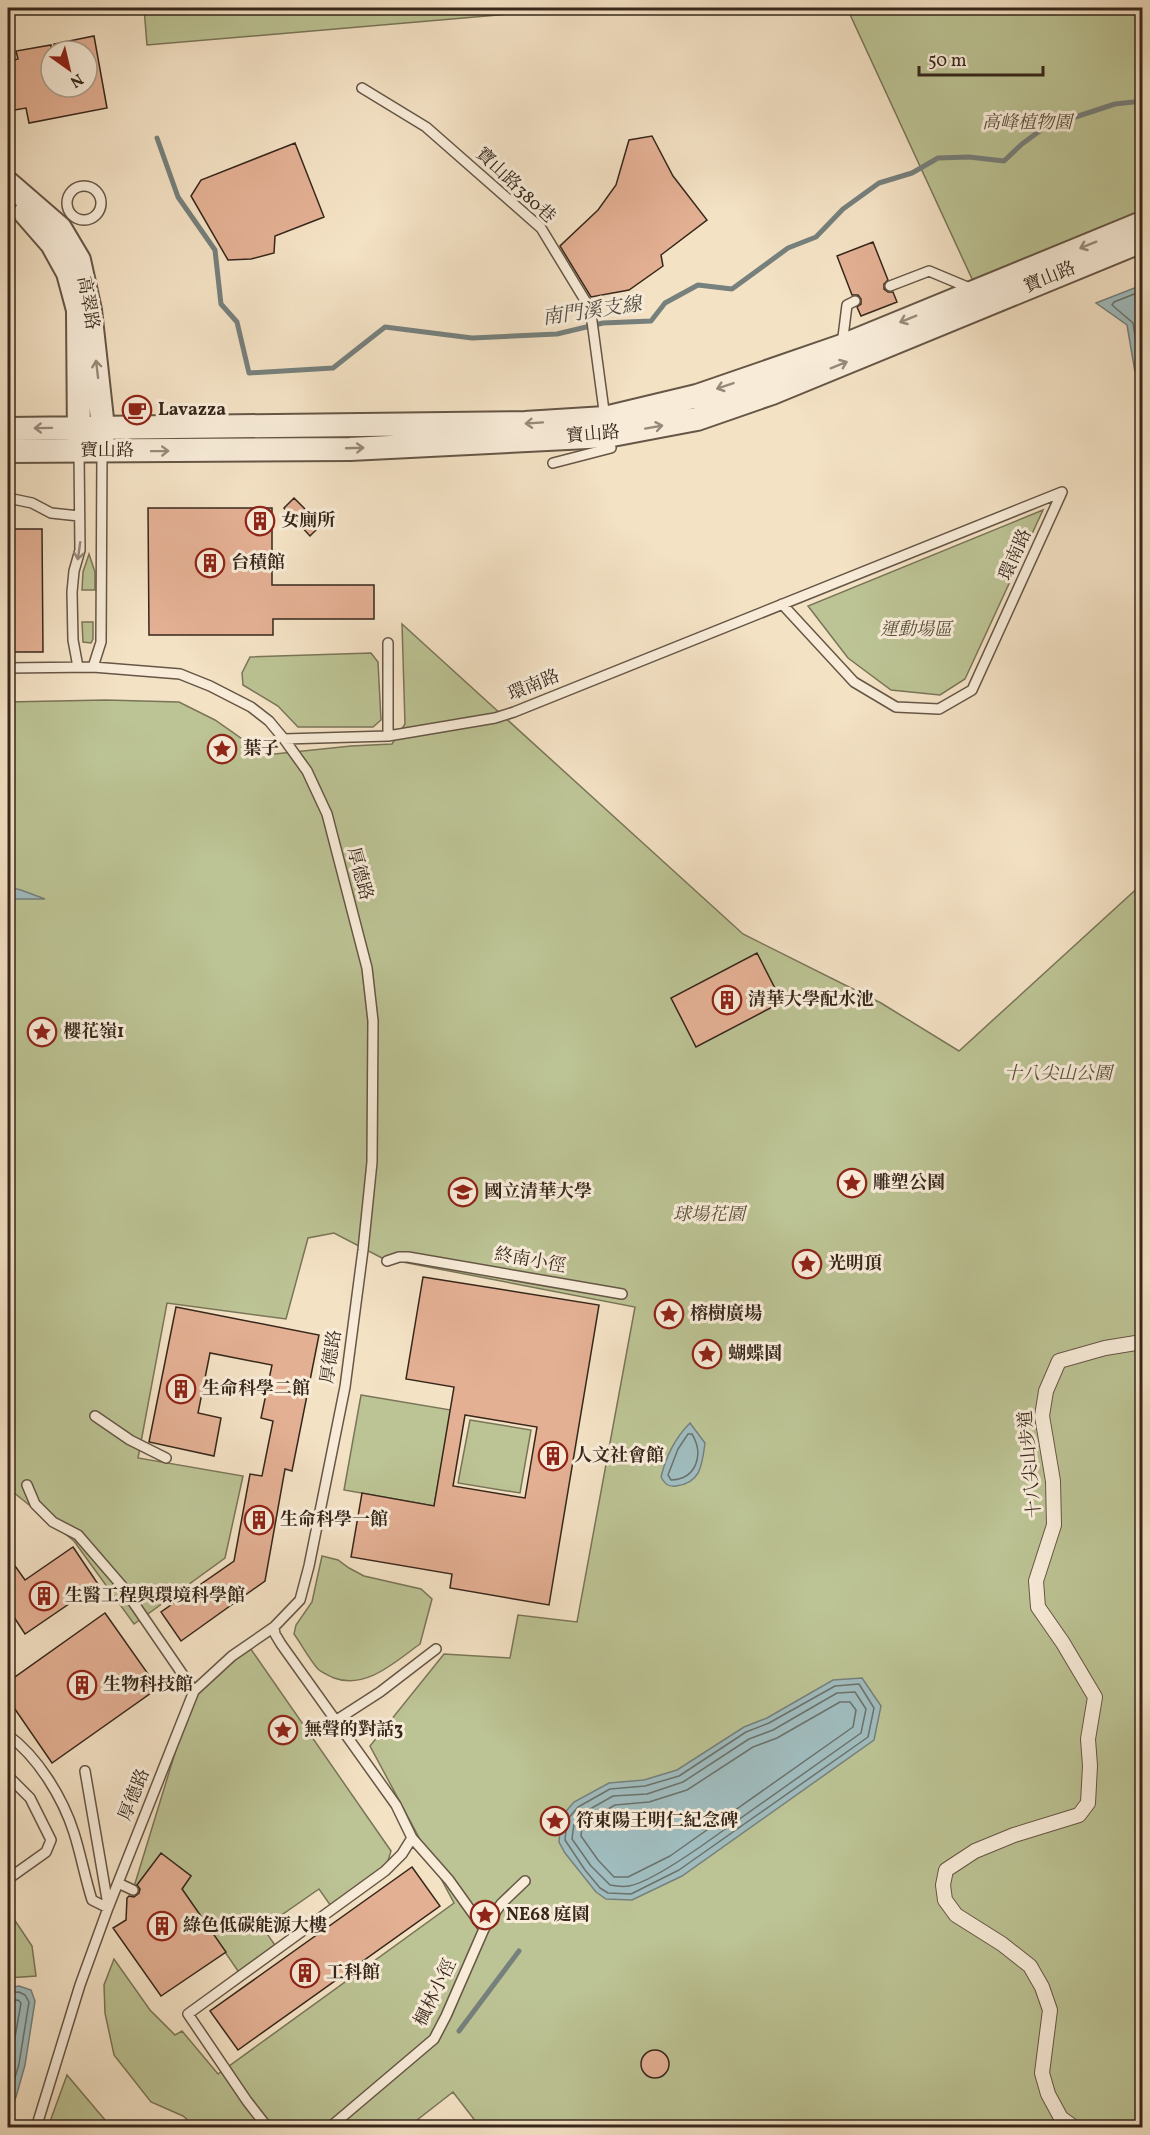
<svg xmlns="http://www.w3.org/2000/svg" width="1150" height="2135" font-family="Vollkorn,'Noto Serif TC',serif">
<style>
.green{fill:#bcc394;stroke:#797558;stroke-width:1.5}
.water{fill:#a0bcbe;stroke:#76807d;stroke-width:1.5}
.lines{fill:none;stroke-linecap:round;stroke-linejoin:round}
.shore{stroke:#6b726c;stroke-width:1.5}
.stream{stroke:#76807d;stroke-width:5}
.building{fill:#e4b094;stroke:#36271b;stroke-width:1.5;fill-rule:evenodd}
.service-casing{stroke:#665646;stroke-width:12}
.pedestrian-casing{stroke:#665646;stroke-width:16}
.tertiary-casing{stroke:#665646;stroke-width:26}
.service{stroke:#f8ecd9;stroke-width:9}
.pedestrian{stroke:#f8ecd9;stroke-width:14}
.tertiary{stroke:#f8ecd9;stroke-width:22}
.oneway{stroke:#978a7a}
.labels{text-anchor:middle;dominant-baseline:central;stroke-width:6;stroke-linejoin:round;paint-order:stroke}
.park-label{font-size:18px;font-style:italic;fill:#584e39;stroke:#f8ecd9}
.street-label{font-size:18px;fill:#36271b;stroke:#f8ecd9}
.poi-label{font-size:18px;font-weight:bold;fill:#36271b;stroke:#f8ecd9;text-anchor:start}
.water-label{font-size:20px;font-style:italic;fill:#504c44;stroke:#f8ecd9}
</style>
<rect width="100%" height="100%" fill="#f4e2c5"/>
<filter id="stains"><feTurbulence type="fractalNoise" baseFrequency=".00333" numOctaves="4"/><feColorMatrix values="0 0 0 0 .2 0 0 0 0 .09 0 0 0 0 .02 0 0 0 .5 -.17"/></filter>
<radialGradient id="worn" r=".72"><stop offset=".6" stop-color="#630" stop-opacity="0"/><stop offset="1" stop-color="#630" stop-opacity=".3"/></radialGradient>
<!-- green -->
<path class="green" d="M144 8H581L147 45Z
M847 8H1142V218L979 294Z
M1043 510 965 679 940 695 891 690 848 658 808 606Z
M89 554 95 572V590H82L83 572Z
M82 622H93V639L91 643 83 642Z
M402 624 743 934 881 1003 959 1051 1142 884V2127H480L453 2092 408 2127 197 2128 183 2116 151 2102 114 2055 105 2013 104 1985 114 1959 150 2010 175 2035 182 2031 218 2074 454 1903 370 1746 444 1654 510 1658 518 1615 577 1622 635 1307 382 1258 334 1233 308 1238 286 1319 167 1303 138 1458 243 1476 225 1558 134 1624 74 1541 8 1488V702L106 700 179 702 215 720 265 755 351 746 392 744 405 724Z
M371 653 378 662 381 720 373 727H298L278 706 243 685 242 673 250 657Z
M361 1395 451 1410 434 1506 344 1490Z
M470 1420 531 1430 520 1493 458 1483Z
M322 1556 338 1560 349 1568 364 1576 421 1589 432 1599 420 1644C396 1661 366 1690 334 1678 328 1675 322 1673 318 1669 309 1659 302 1645 294 1634L296 1625 312 1602Z
M248 1645 391 1851 385 1871 333 1909 319 1889 263 1928 277 1948 240 1974 182 1889 191 1876 161 1854 133 1890 194 1691Z
M8 1912 10 1913 32 1946 36 1976 8 1978Z
M67 2075 111 2127H48Z"/>
<!-- water -->
<path class="water" d="M1142 285V382L1135 372 1127 325 1096 303Z
M8 887 21 890 45 899H8Z
M690 1423 705 1443C702 1465 701 1483 676 1486 668 1487 665 1484 661 1477 666 1456 675 1438 690 1423Z
M862 1678 881 1706 874 1740 682 1876 632 1900 606 1899 596 1892 565 1853 559 1842 561 1817 574 1802 609 1783 644 1780 677 1770 744 1727 767 1718 833 1680Z
M19 1986 31 1990 35 2001 25 2065 16 2097 8 2115V1988Z"/>
<g class="lines">
<!-- shore -->
<path class="shore" d="M1142 291 1114 302 1112 305 1133 323 1140 368 1142 372
M688 1434H692C704 1454 697 1479 671 1480L668 1475 678 1449Z
M859 1684 874 1708 868 1737 679 1870 631 1894 608 1893 600 1888 585 1870 565 1840 567 1820 578 1807 610 1789 645 1786 679 1776 746 1732 769 1723 835 1686Z
M855 1692 866 1709 861 1733 700 1847C684 1858 647 1883 629 1886 623 1887 615 1886 610 1885L591 1866 572 1839 574 1823 583 1813 613 1796 647 1794 683 1782 749 1739 773 1730 837 1693Z
M840 1702H850L856 1710 853 1727 670 1856 628 1877H614L598 1860 581 1836 582 1827 589 1820 615 1805 649 1802 687 1790 753 1747 777 1738Z
M8 1993 19 1992 25 1995 29 2002 19 2064 8 2101
M8 2001 18 2000 21 2003 8 2077"/>
<!-- stream -->
<path class="stream" d="M157 138 178 197 215 250 221 304 237 322 249 373 333 368 385 327 472 338 557 334 603 323 651 321 665 303 698 285 732 289 788 248 816 237 843 209 879 183 912 173 938 158 969 157 1004 161 1022 144 1045 127 1115 104 1142 101
M459 2031 519 1951"/>
</g>
<!-- building -->
<path class="building" d="M94 36 107 108 29 123 26 108 8 111V61L18 59 16 51 51 45V87H87V51H55L54 44Z
M652 136 673 176 707 220 661 255 663 266 629 290 591 297 560 246 598 210 616 185 629 140Z
M295 143 324 217 275 236 274 253 251 259 228 260 191 196 201 180Z
M873 242 888 280 884 284V289L888 292H893L897 302 861 316 857 307 861 304V299L858 295H852L837 256Z
M294 498 321 525 310 536 284 508Z
M148 508H272V585H374V619H273V635H149Z
M8 529H42L43 652H8Z
M757 953 782 1002 696 1047 671 998Z
M423 1277 599 1305 549 1605 450 1588 452 1574 351 1557 362 1493 434 1506 454 1387 406 1379ZM465 1415 537 1427 525 1498 453 1486Z
M176 1307 319 1335 292 1471 285 1469 265 1581 181 1641 161 1612 234 1561 250 1474 262 1476 273 1421 261 1418 272 1365 210 1353 198 1413 221 1418 214 1456 149 1442Z
M73 1547 98 1584 25 1634 8 1608V1556L25 1580Z
M105 1613 158 1688 52 1763 8 1699V1682Z
M161 1853 191 1876 182 1889 226 1952 161 1996 113 1928 126 1920 127 1898 129 1896 134 1897 139 1893 140 1889 137 1885Z
M412 1867 440 1906 238 2050 210 2011Z
M641 2064a14 14 0 1 1 28 0a14 14 0 1 1-28 0Z"/>
<g class="lines">
<!-- service casing -->
<g class="service-casing">
<path id="service" d="M362 88 426 127 541 228 586 302 591 314 605 418
M67 203a17 17 0 1 1 34 0a17 17 0 1 1-34 0Z
M890 286 929 271 972 289
M842 345 847 305 855 301
M553 463 611 448 607 436
M8 498 32 503 51 513 79 516
M78 667 73 640 72 592 74 571 80 550 79 452
M93 667 101 642 102 451
M8 668 93 667 180 674 210 686 251 707 269 721 284 739 307 771 327 814 367 968 373 1021 372 1162 363 1250 345 1387 309 1566 300 1600 274 1627 232 1656 194 1691 108 1908 80 1985 36 2128
M388 736V643
M284 739 388 736 495 718 514 712 1062 492 972 690 939 709 896 707 854 682 782 604
M387 1261 399 1257H408L622 1294
M95 1416 130 1440 166 1458
M27 1485 35 1504 53 1522 78 1535 122 1586 194 1691
M274 1627 275 1634 281 1644 396 1805 412 1838 449 1880 484 1929
M335 1721 380 1692 436 1649
M8 1735C38 1757 63 1798 74 1833 81 1855 85 1878 92 1900L108 1908
M85 1771 108 1905
M8 1776 30 1798 51 1840 46 1852 8 1879
M118 1883 133 1890
M268 2128 247 2101 188 2014 385 1871 402 1854 412 1838
M329 2128 434 2039 446 2016 484 1929 501 1904 525 1881"/>
</g>
<!-- pedestrian casing -->
<g class="pedestrian-casing">
<path id="pedestrian" d="M1075 2128 1061 2118 1048 2094 1042 2073 1050 2010 1042 1987 1030 1966 1002 1944 956 1915 945 1900 943 1885 946 1870 975 1851 1014 1835 1079 1815 1088 1803 1090 1766 1088 1739 1095 1697 1063 1643 1038 1607 1036 1581 1054 1525 1053 1481 1042 1416 1046 1391 1059 1361 1105 1348 1142 1342"/>
</g>
<!-- tertiary casing -->
<g class="tertiary-casing">
<path id="tertiary" d="M8 183 60 228 79 260 90 310 102 419V441
M25 213 52 244 68 273 78 310 79 443
M8 429 525 423 605 418 697 396 842 346 1142 223
M8 451 350 449 607 436 665 425 697 419 772 393 1142 241"/>
</g>
<!-- service -->
<use href="#service" class="service"/>
<!-- pedestrian -->
<use href="#pedestrian" class="pedestrian"/>
<!-- tertiary -->
<use href="#tertiary" class="tertiary"/>
</g>
<!-- one-way arrows -->
<defs><path id="oneway-shaft" d="M-6 0H5M1.5-3L5.5 0L1.5 3" fill="none" stroke-width="1.6" stroke-linecap="round" stroke-linejoin="round" transform="scale(1.5)"/></defs>
<g class="oneway">
<use href="#oneway-shaft" transform="translate(1088 245) rotate(158)"/>
<use href="#oneway-shaft" transform="translate(908 319) rotate(158)"/>
<use href="#oneway-shaft" transform="translate(839 365) rotate(-22)"/>
<use href="#oneway-shaft" transform="translate(97 369) rotate(-97)"/>
<use href="#oneway-shaft" transform="translate(725 386) rotate(161)"/>
<use href="#oneway-shaft" transform="translate(534 423) rotate(176)"/>
<use href="#oneway-shaft" transform="translate(654 427) rotate(-10)"/>
<use href="#oneway-shaft" transform="translate(43 428) rotate(179)"/>
<use href="#oneway-shaft" transform="translate(355 448) rotate(-2)"/>
<use href="#oneway-shaft" transform="translate(160 451) rotate(-1)"/>
<use href="#oneway-shaft" transform="translate(79 551) rotate(98)"/>
</g>
<!-- icons -->
<defs>
<g id="cafe-ring" transform="scale(1.5)"><circle r="9.5" fill="#f8ecd9" stroke="#8f2418" stroke-width="1.5"/><path d="M-5.5-4.5H6V0H3Q3 3.5 0 3.5H-2.5Q-5.5 3.5-5.5 0ZM3-3.2v2h1.7v-2ZM-6 4.5H4V6H-6Z" fill="#8f2418"/></g>
<g id="building-ring" transform="scale(1.5)"><circle r="9.5" fill="#f8ecd9" stroke="#8f2418" stroke-width="1.5"/><path d="M-4-6H4V6H1V3H-1V6H-4ZM-2.5-4.3h1.7v1.8h-1.7ZM.8-4.3h1.7v1.8H.8ZM-2.5-1h1.7V.8h-1.7ZM.8-1h1.7V.8H.8Z" fill="#8f2418"/></g>
<g id="sight-ring" transform="scale(1.5)"><circle r="9.5" fill="#f8ecd9" stroke="#8f2418" stroke-width="1.5"/><path d="M0-6L1.8-2.2L6-1.7L2.9 1.2L3.7 5.4L0 3.3L-3.7 5.4L-2.9 1.2L-6-1.7L-1.8-2.2Z" fill="#8f2418"/></g>
<g id="university-ring" transform="scale(1.5)"><circle r="9.5" fill="#f8ecd9" stroke="#8f2418" stroke-width="1.5"/><path d="M0-5L7-2L0 1L-7-2ZM-4 1L0 2.5L4 1V4Q0 6-4 4Z" fill="#8f2418"/></g>
</defs>
<g fill-rule="evenodd">
<use href="#cafe-ring" x="137" y="410"/>
<use href="#building-ring" x="260" y="521"/>
<use href="#building-ring" x="210" y="563"/>
<use href="#sight-ring" x="222" y="749"/>
<use href="#building-ring" x="727" y="1000"/>
<use href="#sight-ring" x="42" y="1032"/>
<use href="#sight-ring" x="852" y="1183"/>
<use href="#university-ring" x="463" y="1192"/>
<use href="#sight-ring" x="807" y="1264"/>
<use href="#sight-ring" x="669" y="1314"/>
<use href="#sight-ring" x="707" y="1354"/>
<use href="#building-ring" x="181" y="1389"/>
<use href="#building-ring" x="553" y="1456"/>
<use href="#building-ring" x="259" y="1520"/>
<use href="#building-ring" x="44" y="1596"/>
<use href="#building-ring" x="82" y="1685"/>
<use href="#sight-ring" x="283" y="1730"/>
<use href="#sight-ring" x="555" y="1821"/>
<use href="#sight-ring" x="485" y="1915"/>
<use href="#building-ring" x="162" y="1926"/>
<use href="#building-ring" x="305" y="1973"/>
</g>
<g class="labels">
<!-- park labels -->
<g class="park-label">
<text x="1027" y="123">高峰植物園</text>
<text x="916" y="630">運動場區</text>
<text x="1058" y="1074">十八尖山公園</text>
<text x="709" y="1215">球場花園</text>
</g>
<!-- street labels -->
<g class="street-label">
<text transform="translate(515 186) rotate(43)">寶山路380巷</text>
<text transform="translate(1050 278) rotate(-22)">寶山路</text>
<text transform="translate(87 303) rotate(80)">高翠路</text>
<text transform="translate(593 435) rotate(-5)">寶山路</text>
<text x="107" y="451">寶山路</text>
<text transform="translate(1016 555) rotate(-66)">環南路</text>
<text transform="translate(534 686) rotate(-22)">環南路</text>
<text transform="translate(359 874) rotate(75)">厚德路</text>
<text transform="translate(530 1261) rotate(10)">終南小徑</text>
<text transform="translate(332 1357) rotate(-81)">厚德路</text>
<text transform="translate(1031 1464) rotate(-95)">十八尖山步道</text>
<text transform="translate(135 1795) rotate(-68)">厚德路</text>
<text transform="translate(436 1993) rotate(-64)">楓林小徑</text>
</g>
<!-- poi labels -->
<g class="poi-label">
<text x="158" y="410">Lavazza</text>
<text x="281" y="521">女廁所</text>
<text x="231" y="563">台積館</text>
<text x="243" y="749">葉子</text>
<text x="748" y="1000">清華大學配水池</text>
<text x="63" y="1032">櫻花嶺1</text>
<text x="873" y="1183">雕塑公園</text>
<text x="484" y="1192">國立清華大學</text>
<text x="828" y="1264">光明頂</text>
<text x="690" y="1314">榕樹廣場</text>
<text x="728" y="1354">蝴蝶園</text>
<text x="202" y="1389">生命科學二館</text>
<text x="574" y="1456">人文社會館</text>
<text x="280" y="1520">生命科學一館</text>
<text x="65" y="1596">生醫工程與環境科學館</text>
<text x="103" y="1685">生物科技館</text>
<text x="304" y="1730">無聲的對話3</text>
<text x="576" y="1821">符東陽王明仁紀念碑</text>
<text x="506" y="1915">NE68 庭園</text>
<text x="183" y="1926">綠色低碳能源大樓</text>
<text x="326" y="1973">工科館</text>
</g>
<!-- water labels -->
<g class="water-label">
<text transform="translate(592 312) rotate(-8)">南門溪支線</text>
</g>
</g>
<!-- margin -->
<rect width="1150" height="2135" fill="none" stroke="#f4e2c5" stroke-width="30"/>
<rect x="9" y="9" width="1132" height="2117" fill="none" stroke="#36271b" stroke-width="3"/>
<rect x="15" y="15" width="1120" height="2105" fill="none" stroke="#36271b" stroke-width="1.5"/>
<!-- north arrow -->
<g transform="translate(69 69) rotate(146)"><circle r="28" fill="#f8ecd9" stroke="#aa9d8d" stroke-width="1.5"/>
<path d="M0-4.5L10 22L0 15L-10 22Z" fill="#8f2418"/>
<text y="-9" font-size="16" font-weight="bold" text-anchor="middle" fill="#36271b">N</text>
</g>
<!-- scale -->
<path d="M919 66v9h124v-9" fill="none" stroke="#36271b" stroke-width="3"/>
<text x="928" y="66" font-size="18" fill="#36271b" stroke="#f8ecd9" stroke-width="4.5" paint-order="stroke">50 m</text>
<rect width="100%" height="100%" filter="url(#stains)"/>
<rect width="100%" height="100%" fill="url(#worn)"/>
</svg>
